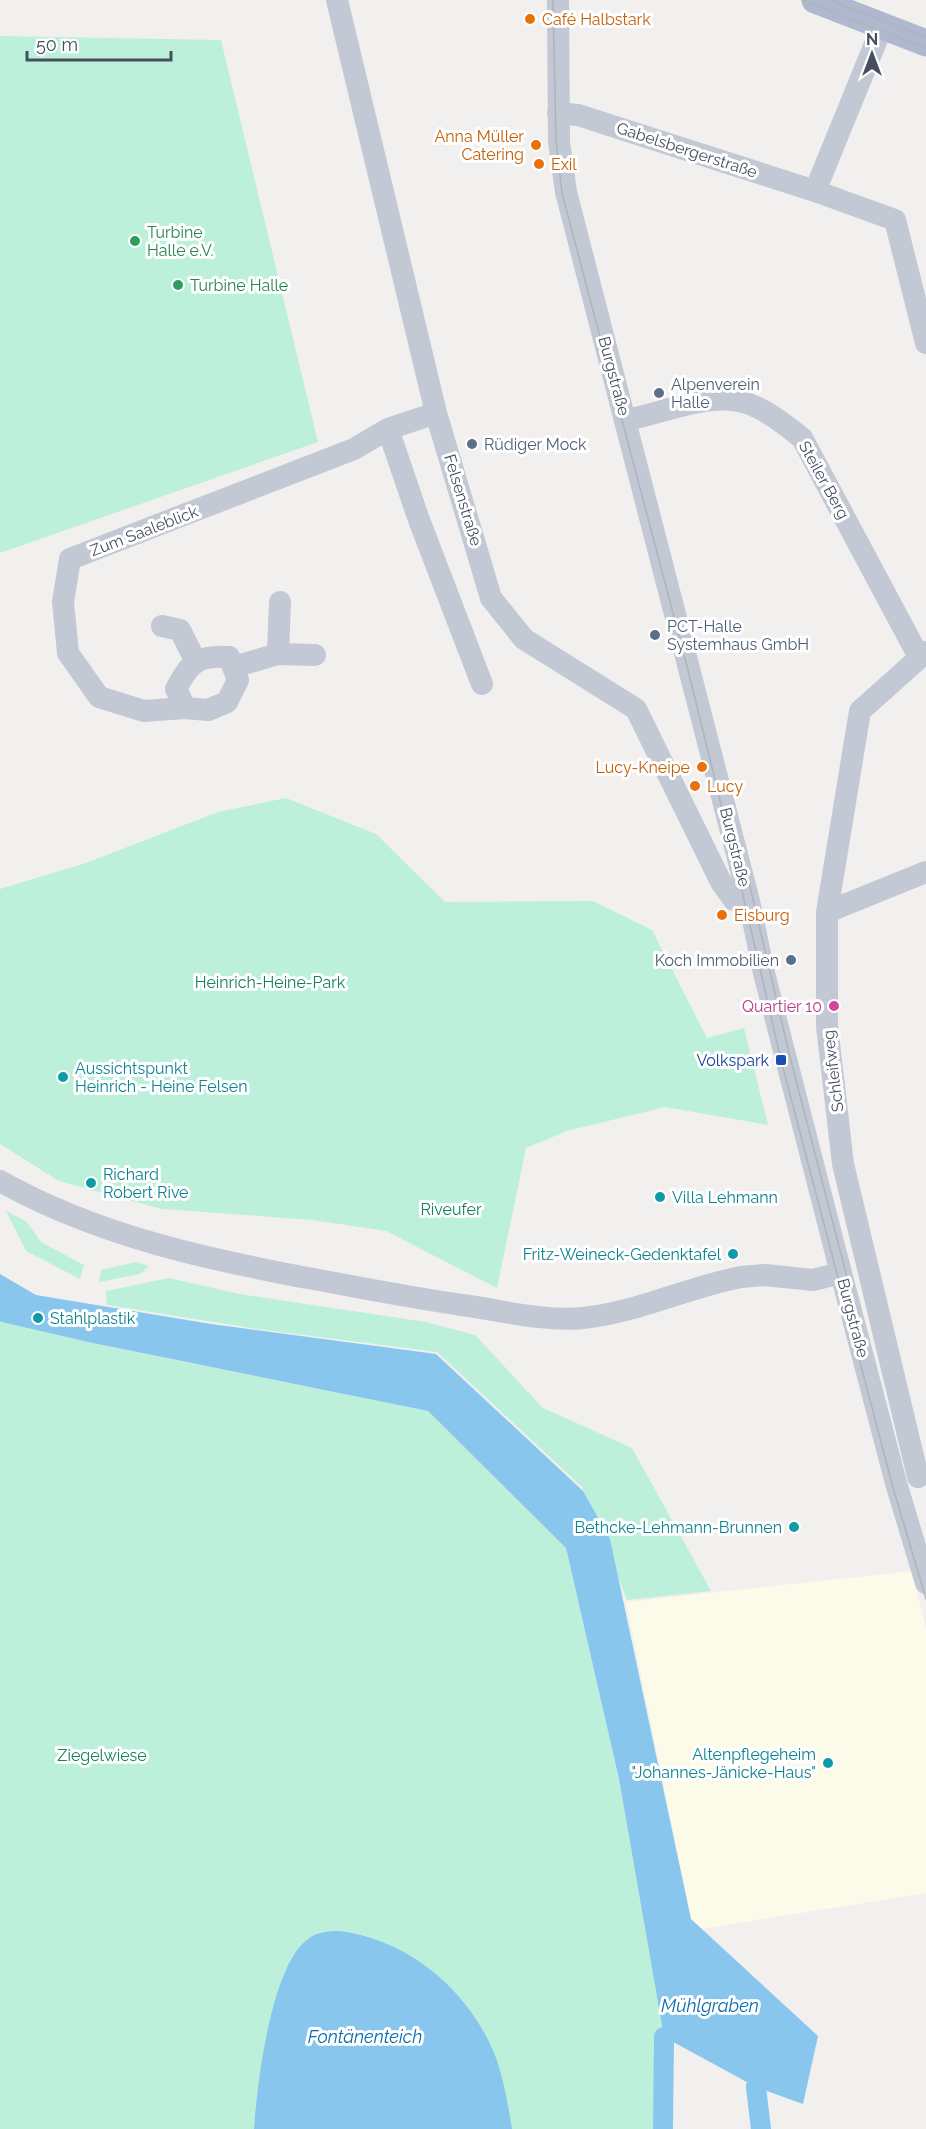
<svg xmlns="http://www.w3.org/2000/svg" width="926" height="2129" font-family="Raleway,sans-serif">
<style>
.commercial{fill:#fcfae8}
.green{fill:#bcf0da}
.water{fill:#88c6ee}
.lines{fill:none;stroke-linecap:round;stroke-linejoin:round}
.canal{stroke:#88c6ee;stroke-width:20}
.minor{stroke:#c2c8d4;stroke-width:22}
.major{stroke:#aeb8cf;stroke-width:27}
.tram{stroke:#b1b3ba;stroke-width:1.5}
.food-dot{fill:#e8710a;stroke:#fff;stroke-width:2}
.leisure-dot{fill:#2e9e5b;stroke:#fff;stroke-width:2}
.service-dot{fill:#5c6f8a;stroke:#fff;stroke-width:2}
.hotel-dot{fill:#d1479c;stroke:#fff;stroke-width:2}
.transit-dot{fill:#1a4fb4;stroke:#fff;stroke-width:2}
.culture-dot{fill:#0f9aa8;stroke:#fff;stroke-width:2}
.labels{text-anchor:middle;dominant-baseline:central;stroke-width:6;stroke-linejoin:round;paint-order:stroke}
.food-label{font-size:16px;fill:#c56008;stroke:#fff;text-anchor:start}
.street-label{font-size:16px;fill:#464e5d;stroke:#fff}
.leisure-label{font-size:16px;fill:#27864d;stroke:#fff;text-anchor:start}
.service-label{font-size:16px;fill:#4e5e75;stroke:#fff;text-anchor:start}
.park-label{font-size:16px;fill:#14815f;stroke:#fff}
.hotel-label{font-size:16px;fill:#b23c85;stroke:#fff;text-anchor:end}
.transit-label{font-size:16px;fill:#164399;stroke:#fff;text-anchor:end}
.culture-label{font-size:16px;fill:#0d838f;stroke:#fff;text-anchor:start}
.water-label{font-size:18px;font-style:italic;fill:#086cae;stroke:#fff}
</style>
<rect width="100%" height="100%" fill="#f2efef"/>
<!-- commercial -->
<path class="commercial" d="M912 1571 926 1629V1893L702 1929 691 1919 626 1602Z"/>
<!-- green -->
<path class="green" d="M0 36 221 40 318 442 0 553Z
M286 798 376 834 445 902 593 901 652 930 707 1038 744 1028 768 1125 665 1107 567 1131 526 1148 497 1288 386 1231 313 1220 162 1209 59 1181 0 1144V889L86 863 218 812Z
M6 1211 26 1221 41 1242 84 1265 80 1279 26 1251Z
M136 1262 149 1266 140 1274 99 1282 101 1270Z
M169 1278 239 1294 426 1322 475 1335 543 1408 632 1448 711 1591 627 1600 582 1487 437 1352 257 1329 107 1305 106 1291Z
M0 1321 88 1342 428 1411 566 1548 619 1779 664 2037 663 2129H0Z"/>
<!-- water -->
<path class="water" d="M0 1274 36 1295 211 1324 436 1354 583 1491 610 1539 691 1919 818 2036 803 2104 756 2087 664 2037 619 1779 566 1548 428 1411 88 1342 2 1322 0 1321Z
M339 1931C409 1939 471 1992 496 2058 504 2080 508 2105 512 2129H254C257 2084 271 1966 308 1939 317 1932 328 1931 339 1931Z"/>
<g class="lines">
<!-- canal -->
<path class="canal" d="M756 2087 761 2129
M663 2129 664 2037"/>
<!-- minor -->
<path class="minor" d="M337 0 436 413 491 598 524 639 636 709 721 882 734 900 749 901
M558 0 559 142 566 192 749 901 764 973 841 1273 896 1483 926 1583
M558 113 578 115 815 191 882 27
M815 191 895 220 926 343
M626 420C660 414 710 392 743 402 765 408 785 425 802 438L919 657
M388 429 419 520 482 684
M162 626 180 630 196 662
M278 654 280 602
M233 667 278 654 315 655
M185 708 176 689C190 662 198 655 229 657L238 680 227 702 208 710 185 708 144 711 99 697 68 653 63 602 70 559 354 449 388 429 436 413
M827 912 926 872
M0 1181C98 1236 209 1260 319 1280 366 1289 414 1298 462 1305 500 1310 544 1322 583 1318 635 1313 689 1287 741 1277L765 1275 813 1280 841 1273
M918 1477 843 1164 827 1026V912L860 711 926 652"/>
<!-- major -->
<path class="major" d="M815 0 926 43"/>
<!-- tram -->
<path class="tram" d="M553 0 556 141 562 193 687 666 737 869 781 1060 892 1484 926 1599
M802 0 926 48
M829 0 926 37
M748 878 790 1057 856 1312"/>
</g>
<!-- markers -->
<g class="food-dot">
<circle cx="530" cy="19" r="6"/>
<circle cx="536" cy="145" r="6"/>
<circle cx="539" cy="164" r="6"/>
<circle cx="702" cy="767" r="6"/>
<circle cx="695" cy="786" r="6"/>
<circle cx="722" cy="915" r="6"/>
</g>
<g class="leisure-dot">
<circle cx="135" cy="241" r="6"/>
<circle cx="178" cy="285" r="6"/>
</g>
<g class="service-dot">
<circle cx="659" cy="393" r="6"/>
<circle cx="472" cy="444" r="6"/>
<circle cx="655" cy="635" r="6"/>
<circle cx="791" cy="960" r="6"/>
</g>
<circle class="hotel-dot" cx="834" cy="1006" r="6"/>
<rect class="transit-dot" x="775" y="1054" width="12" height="12" rx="3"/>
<g class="culture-dot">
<circle cx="63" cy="1077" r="6"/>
<circle cx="91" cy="1183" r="6"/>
<circle cx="660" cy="1197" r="6"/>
<circle cx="733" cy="1254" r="6"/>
<circle cx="38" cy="1318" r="6"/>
<circle cx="794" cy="1527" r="6"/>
<circle cx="828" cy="1763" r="6"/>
</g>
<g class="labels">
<!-- food labels -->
<g class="food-label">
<text x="542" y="19">Café Halbstark</text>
<text x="524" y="136" text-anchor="end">Anna Müller<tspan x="524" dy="18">Catering</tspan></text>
<text x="551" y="164">Exil</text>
<text x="690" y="767" text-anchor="end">Lucy-Kneipe</text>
<text x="707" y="786">Lucy</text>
<text x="734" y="915">Eisburg</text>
</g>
<!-- street labels -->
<g class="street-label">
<text transform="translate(687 150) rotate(18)">Gabelsbergerstraße</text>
<text transform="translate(614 376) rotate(75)">Burgstraße</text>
<text transform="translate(824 480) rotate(61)">Steiler Berg</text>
<text transform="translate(463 500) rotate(73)">Felsenstraße</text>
<text transform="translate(144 531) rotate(-21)">Zum Saaleblick</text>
<text transform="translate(735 847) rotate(76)">Burgstraße</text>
<text transform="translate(833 1071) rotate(-97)">Schleifweg</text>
<text transform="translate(853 1318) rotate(75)">Burgstraße</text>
</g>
<!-- leisure labels -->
<g class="leisure-label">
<text x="147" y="232">Turbine<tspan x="147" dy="18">Halle e.V.</tspan></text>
<text x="190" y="285">Turbine Halle</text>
</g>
<!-- service labels -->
<g class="service-label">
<text x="671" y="384">Alpenverein<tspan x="671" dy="18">Halle</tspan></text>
<text x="484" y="444">Rüdiger Mock</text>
<text x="667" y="626">PCT-Halle<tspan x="667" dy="18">Systemhaus GmbH</tspan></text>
<text x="779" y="960" text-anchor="end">Koch Immobilien</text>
</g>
<!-- park labels -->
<g class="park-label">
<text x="270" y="982">Heinrich-Heine-Park</text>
<text x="451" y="1209">Riveufer</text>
<text x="102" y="1755">Ziegelwiese</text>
</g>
<!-- hotel labels -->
<g class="hotel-label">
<text x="822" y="1006">Quartier 10</text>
</g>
<!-- transit labels -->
<g class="transit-label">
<text x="769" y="1060">Volkspark</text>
</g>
<!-- culture labels -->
<g class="culture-label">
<text x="75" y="1068">Aussichtspunkt<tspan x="75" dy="18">Heinrich - Heine Felsen</tspan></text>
<text x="103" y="1174">Richard<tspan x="103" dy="18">Robert Rive</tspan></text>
<text x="672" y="1197">Villa Lehmann</text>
<text x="721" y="1254" text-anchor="end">Fritz-Weineck-Gedenktafel</text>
<text x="50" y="1318">Stahlplastik</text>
<text x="782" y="1527" text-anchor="end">Bethcke-Lehmann-Brunnen</text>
<text x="816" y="1754" text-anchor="end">Altenpflegeheim<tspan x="816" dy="18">"Johannes-Jänicke-Haus"</tspan></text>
</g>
<!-- water labels -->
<g class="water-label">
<text x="710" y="2005">Mühlgraben</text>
<text x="365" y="2036">Fontänenteich</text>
</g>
</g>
<!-- north arrow -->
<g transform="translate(872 54)" stroke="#ffffff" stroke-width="4.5" paint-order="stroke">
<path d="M0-4.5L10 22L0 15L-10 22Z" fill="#464e5d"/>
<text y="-9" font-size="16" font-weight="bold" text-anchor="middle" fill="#464e5d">N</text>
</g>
<!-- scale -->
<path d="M27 51v9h144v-9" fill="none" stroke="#464e5d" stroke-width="3"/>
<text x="36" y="51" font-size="18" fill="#464e5d" stroke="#ffffff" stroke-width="4.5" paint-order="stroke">50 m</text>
</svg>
